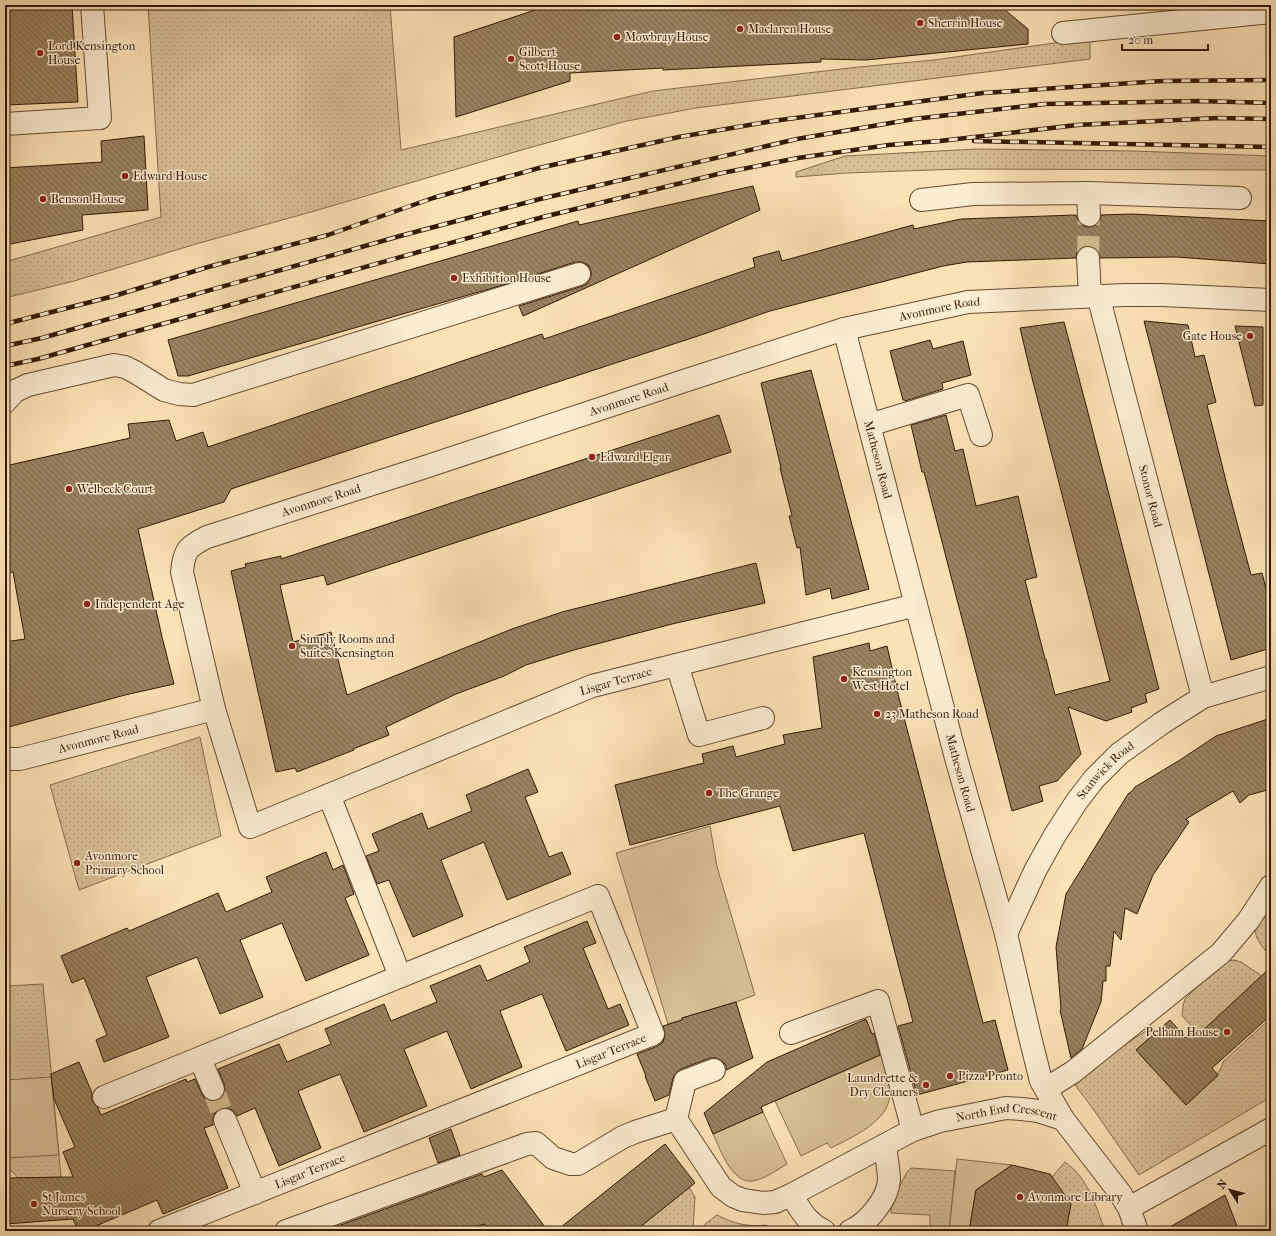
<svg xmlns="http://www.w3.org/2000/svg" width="1276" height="1236" font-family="'IM FELL French Canon',serif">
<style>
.grass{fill:url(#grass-dots);stroke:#856c4e}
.garden{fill:#d9c098;stroke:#856c4e}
.building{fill:url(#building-back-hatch);stroke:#311903}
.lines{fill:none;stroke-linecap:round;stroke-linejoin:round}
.minor-tunnel{stroke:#d3ba92;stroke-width:22;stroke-dasharray:22 11;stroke-linecap:butt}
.minor-casing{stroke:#644b30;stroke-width:24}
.minor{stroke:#fcecd0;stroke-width:22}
.rail-casing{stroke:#311903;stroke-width:4.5}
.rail{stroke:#fcecd0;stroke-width:3;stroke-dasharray:9;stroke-linecap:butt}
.poi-dot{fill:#8f2418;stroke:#fcecd0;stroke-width:1.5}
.labels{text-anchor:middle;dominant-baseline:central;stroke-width:3;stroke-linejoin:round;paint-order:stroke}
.poi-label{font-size:12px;fill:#311903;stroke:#fcecd0;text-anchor:start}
.street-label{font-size:12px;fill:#311903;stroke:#fcecd0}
</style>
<defs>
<pattern id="grass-dots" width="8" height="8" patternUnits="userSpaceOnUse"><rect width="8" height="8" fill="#d9c098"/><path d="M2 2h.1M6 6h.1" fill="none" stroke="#bba481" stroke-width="1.8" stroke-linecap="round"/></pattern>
<pattern id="building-back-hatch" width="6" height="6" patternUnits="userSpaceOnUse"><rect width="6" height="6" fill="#9a8260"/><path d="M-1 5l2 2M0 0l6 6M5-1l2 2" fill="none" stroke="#7e6a4d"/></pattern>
</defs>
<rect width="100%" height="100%" fill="#fbe2b6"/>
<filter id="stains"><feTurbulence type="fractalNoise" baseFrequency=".005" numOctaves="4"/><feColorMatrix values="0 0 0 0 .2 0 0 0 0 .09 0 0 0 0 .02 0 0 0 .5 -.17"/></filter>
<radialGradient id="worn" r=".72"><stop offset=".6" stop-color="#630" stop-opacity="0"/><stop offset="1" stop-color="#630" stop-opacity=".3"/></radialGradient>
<!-- grass -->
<path class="grass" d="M148 5H390L401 150 653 91 859 67 934 60 1090 38V59L696 108 627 121 525 149 318 210 196 244 74 281 5 298V262L161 217Z
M977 149 1133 151 1271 156V170L961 169 847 173 796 177V172L845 156Z
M200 737 221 836 79 890 50 785Z
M1271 900V957C1247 931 1254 927 1271 900Z
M1234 960 1241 962 1262 976 1199 1034 1182 1016 1183 1006 1185 999 1221 964 1228 961Z
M43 984 61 1177 18 1178 12 1171 5 1175V986Z
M1271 1018V1097L1139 1175 1091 1106 1075 1085 1086 1075 1088 1069 1149 1029 1154 1034 1136 1050 1152 1068 1165 1055 1186 1104 1218 1076 1217 1074 1221 1068 1223 1062Z
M1065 1162C1088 1178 1096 1206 1105 1231H1066L1052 1177Z
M911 1168 955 1171 949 1231H930V1215L891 1213 892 1201 907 1172Z
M689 1187 695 1197 693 1231H635Z
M717 1215C735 1224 747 1227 767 1225L768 1231H705V1224Z
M484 1224 490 1231H464Z"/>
<!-- garden -->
<path class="garden" d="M710 826 717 867 755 995 736 1002 682 1018V1020L668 1024 616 853Z
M881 1055C885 1067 890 1081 890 1094 889 1122 852 1137 831 1148L827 1143 801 1156 775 1101Z
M51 1077 59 1155 5 1158V1080Z
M763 1112 787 1164C777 1170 765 1179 753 1181 732 1184 720 1149 713 1134Z
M957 1159 1012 1165 976 1190 970 1226 973 1231H949Z"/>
<!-- building -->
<path class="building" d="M5 5H72L78 102 5 105Z
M550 5H999L1028 29V44L866 60 821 59V62L663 70V68L570 73V81L456 117 454 37Z
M144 136 148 210 82 215 83 230 5 245V168L102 162 101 141Z
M753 186 760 210 523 316 519 306 583 286 588 283 591 276V271L588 265 582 262H575L510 283 188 376H178L168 340 578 221 579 225Z
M1132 214 1271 221V264L1176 257 1100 258 1098 251 1094 247 1088 246 1081 248 1077 252 1076 258 967 262 943 266 770 311 698 336 231 489 224 502 138 529 162 637 174 684 125 695 5 728V642L25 639 13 572 5 573V466L130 438 128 424 169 420 176 441 203 432 208 447 542 334 544 339 755 267 753 258 779 251 782 261 913 225 914 229 961 219 1076 215 1079 222 1084 226 1089 227 1096 225 1100 220 1101 215Z
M1144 321 1188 325 1195 357 1204 355 1216 402 1207 405 1228 489 1251 575 1262 573 1271 608V648L1231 660Z
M1064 322 1086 405 1159 689 1145 694 1147 702 1131 708 1132 712 1106 721 1068 707 1081 754 1057 781 1039 786 1043 801 1012 811 940 534 924 472H922L911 425 946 415 955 451 963 449 976 506 1018 496 1037 577 1025 580 1045 659H1046L1055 695 1110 681 1030 370 1020 328Z
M1235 326 1263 327V405L1255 406Z
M930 340 933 349 963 341 971 375 942 383 943 389 905 401V400H903L890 351Z
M811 370 869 589 832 599 830 588 806 595 800 547 797 548 789 516H792L780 468H781L761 383Z
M719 415 731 452 327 585 324 575 280 585 293 642 331 632 347 695 512 629 562 612 756 563 765 603 672 624 574 650 526 665 504 676 456 694 386 727 389 735 353 749 354 750 297 772 295 768 276 772 231 571 246 567 245 564 281 556V559Z
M869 643 870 651 887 646 898 694 983 1023 995 1020 1008 1070 917 1095 898 1026 913 1022 864 833 793 851 780 806 630 845 615 785 704 763 702 754 733 746 736 757 785 744 783 735 822 728 813 657Z
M1271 718V789L1249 795 1240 803 1233 791 1186 819 1189 822 1153 875 1137 914 1125 908 1121 940 1114 931 1110 966H1106V981H1103L1101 1002 1082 1049 1071 1058 1060 1010 1061 1009 1056 947 1066 894 1128 794 1132 791 1135 787 1180 760 1216 736Z
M528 769 538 792 525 797 549 857 562 852 571 874 507 900 484 842 441 860 463 916 413 937 389 880 377 884 366 856 379 851 372 834 422 813 428 829 472 811 466 795Z
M326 852 333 870 343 865 354 894 345 898 369 955 306 981 282 923 240 940 263 997 220 1014 197 957 146 977 169 1037 104 1062 96 1040 107 1035 84 978 72 983 61 956 127 928 129 931 218 893 226 912 272 892 266 877Z
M587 921 596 943 583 948 608 1009 620 1004 629 1025 566 1051 542 994 500 1011 522 1067 471 1089 447 1031 404 1049 427 1106 364 1132 340 1074 298 1091 321 1148 279 1166 255 1108 237 1116 232 1110 227 1108H221L215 1113 213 1119V1125L204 1128 228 1188 163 1214 157 1200 84 1231H78L73 1219 5 1224V1178L73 1177 63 1152 75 1147 54 1099 51 1074 79 1062 92 1093V1101L98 1108 101 1115 186 1079 187 1082 195 1079 202 1094 205 1099 211 1101H218L223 1097 225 1090 224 1084 218 1069 279 1044 287 1062 331 1044 325 1029 384 1004 391 1021 437 1002 430 986 480 965 487 981 530 962 524 947Z
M1271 967V1015L1212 1068 1218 1075 1186 1105 1136 1050 1170 1020 1186 1038 1194 1030 1199 1034Z
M736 1002 753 1058 726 1070V1065L722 1061 716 1058H710L681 1069 676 1073 673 1078 669 1095 655 1101 645 1076H646L637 1054 658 1046 663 1042 665 1035 663 1026 682 1020V1018Z
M866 1019 872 1034 874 1033 880 1055 761 1107 763 1112 713 1134 704 1113 767 1062Z
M451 1129 460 1155 438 1163 429 1138Z
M665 1144 695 1183 635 1231H556Z
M1012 1165 1050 1174 1071 1204 1066 1231H969L976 1190Z
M502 1170 548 1231H490L484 1224 464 1231H324L482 1174 484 1177Z
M1225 1195 1239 1231H1163Z"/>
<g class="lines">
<!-- minor-tunnel -->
<path class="minor-tunnel" d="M1088 258 1089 215
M213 1089 225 1120"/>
<!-- minor casing -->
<g class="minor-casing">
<g id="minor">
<path d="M1063 33 1271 12"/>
<path d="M5 124 100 118 92 5"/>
<path d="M1088 193 1089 215"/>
<path d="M921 200 973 194 1088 193 1240 198"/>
<path d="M1088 258 1090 296"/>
<path id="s1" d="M1098 295 1203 697"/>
<path id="s2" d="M844 329 956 758 1006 934 1030 1037 1041 1081 1063 1119"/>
<path d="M5 402 15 391 28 385 114 365 125 367 135 372 164 390 179 394 193 395 579 274"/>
<path d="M869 425 968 395 981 435"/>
<path id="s3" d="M916 605 592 686 329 795 250 827 214 709 182 572C184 551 187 547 207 537L422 468 684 381 844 329 968 302 1125 295H1161L1271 300"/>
<path d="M677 665 699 735 763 718"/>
<path id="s4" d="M5 759H20L214 709"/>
<path d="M329 795 400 976"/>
<path id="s5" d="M1006 934 1036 869 1055 835 1077 801 1094 779 1119 754 1162 723 1203 697 1271 677"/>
<path d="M791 1033 878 1001 913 1130"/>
<path d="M200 1059 213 1089"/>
<path d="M1046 1089 1073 1072 1221 953 1248 921 1271 886"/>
<path d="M104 1097 598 896 653 1034 159 1231"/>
<path d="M676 1119 685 1081 714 1070"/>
<path d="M225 1120 255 1193"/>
<path d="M791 1195C801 1210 807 1223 824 1231"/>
<path d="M1129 1208 1271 1129"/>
<path id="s6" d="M286 1231 527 1144 536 1143 553 1158 571 1164H578L623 1137 635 1132 676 1119 721 1187 733 1196 743 1200 764 1203 775 1202 791 1195 913 1130 940 1121 966 1116 1006 1108 1022 1109 1038 1111 1063 1119 1120 1193 1129 1208 1137 1231"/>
<path d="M850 1231C867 1224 888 1199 889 1180 889 1169 886 1157 885 1145"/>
</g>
</g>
<!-- minor -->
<use href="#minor" class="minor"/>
<!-- rail casing -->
<g class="rail-casing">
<path id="rail" d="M974 141 1271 147
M5 324 114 296 208 267 328 235 433 198 539 168 679 137 773 121 983 93 1162 81 1271 80
M5 346 42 338 400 236 540 199 797 139 914 119 1045 104 1198 101 1271 103
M5 366 38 359 543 217 722 173 798 158 889 145 940 141 1077 125 1218 118 1271 119"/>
</g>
<!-- rail -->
<use href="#rail" class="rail"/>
</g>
<!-- markers -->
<g class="poi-dot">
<circle cx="920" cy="23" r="4"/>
<circle cx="740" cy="29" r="4"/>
<circle cx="617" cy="37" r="4"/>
<circle cx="40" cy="53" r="4"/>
<circle cx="511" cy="59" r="4"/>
<circle cx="125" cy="176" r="4"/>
<circle cx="43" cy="199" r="4"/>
<circle cx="454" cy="278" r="4"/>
<circle cx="1250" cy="336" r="4"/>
<circle cx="592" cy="457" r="4"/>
<circle cx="69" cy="489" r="4"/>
<circle cx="87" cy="604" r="4"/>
<circle cx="292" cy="646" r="4"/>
<circle cx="844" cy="679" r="4"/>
<circle cx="877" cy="714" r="4"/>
<circle cx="709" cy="793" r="4"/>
<circle cx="77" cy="863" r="4"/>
<circle cx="1227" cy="1032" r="4"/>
<circle cx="950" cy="1076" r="4"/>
<circle cx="926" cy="1085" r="4"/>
<circle cx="1020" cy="1197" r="4"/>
<circle cx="34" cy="1204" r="4"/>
</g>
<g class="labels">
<!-- poi labels -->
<g class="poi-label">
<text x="928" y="23">Sherrin House</text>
<text x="748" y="29">Maclaren House</text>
<text x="625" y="37">Mowbray House</text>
<text x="48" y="46">Lord Kensington<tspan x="48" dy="14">House</tspan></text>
<text x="519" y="52">Gilbert<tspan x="519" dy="14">Scott House</tspan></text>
<text x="133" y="176">Edward House</text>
<text x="51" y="199">Benson House</text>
<text x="462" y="278">Exhibition House</text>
<text x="1242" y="336" text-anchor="end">Gate House</text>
<text x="600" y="457">Edward Elgar</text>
<text x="77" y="489">Welbeck Court</text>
<text x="95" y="604">Independent Age</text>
<text x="300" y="639">Simply Rooms and<tspan x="300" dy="14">Suites Kensington</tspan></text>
<text x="852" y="672">Kensington<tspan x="852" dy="14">West Hotel</tspan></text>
<text x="885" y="714">23 Matheson Road</text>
<text x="717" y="793">The Grange</text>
<text x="85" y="856">Avonmore<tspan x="85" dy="14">Primary School</tspan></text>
<text x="1219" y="1032" text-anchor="end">Pelham House</text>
<text x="958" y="1076">Pizza Pronto</text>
<text x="918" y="1078" text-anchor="end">Laundrette &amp;<tspan x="918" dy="14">Dry Cleaners</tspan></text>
<text x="42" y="1197">St James<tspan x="42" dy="14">Nursery School</tspan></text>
<text x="1028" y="1197">Avonmore Library</text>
</g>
<!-- street labels -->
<g class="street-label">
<text stroke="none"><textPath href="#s3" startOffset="1782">Avonmore Road</textPath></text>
<text stroke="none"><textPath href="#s3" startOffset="1458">Avonmore Road</textPath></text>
<text stroke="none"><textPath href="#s2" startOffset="135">Matheson Road</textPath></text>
<text stroke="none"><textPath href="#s1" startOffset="208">Stonor Road</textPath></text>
<text stroke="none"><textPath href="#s3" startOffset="1134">Avonmore Road</textPath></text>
<text transform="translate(616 681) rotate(-16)">Lisgar Terrace</text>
<text stroke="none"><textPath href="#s4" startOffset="96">Avonmore Road</textPath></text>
<text stroke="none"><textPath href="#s5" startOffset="193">Stanwick Road</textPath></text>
<text stroke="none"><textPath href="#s2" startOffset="459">Matheson Road</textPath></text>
<text transform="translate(611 1051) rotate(-22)">Lisgar Terrace</text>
<text stroke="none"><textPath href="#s6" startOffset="814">North End Crescent</textPath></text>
<text transform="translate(310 1171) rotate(-22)">Lisgar Terrace</text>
</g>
</g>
<!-- margin -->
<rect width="1276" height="1236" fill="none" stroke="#fbe2b6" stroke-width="20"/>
<rect x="6" y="6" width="1264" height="1224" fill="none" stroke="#311903" stroke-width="2"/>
<rect x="10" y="10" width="1256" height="1216" fill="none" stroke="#311903"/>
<!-- north arrow -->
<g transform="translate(1230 1190) rotate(306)" stroke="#fcecd0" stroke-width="3" paint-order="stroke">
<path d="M0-3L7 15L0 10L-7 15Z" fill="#311903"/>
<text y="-6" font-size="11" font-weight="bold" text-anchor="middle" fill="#311903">N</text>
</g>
<!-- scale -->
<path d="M1122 44v6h86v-6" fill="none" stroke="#311903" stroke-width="2"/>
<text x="1128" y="44" font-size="12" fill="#311903" stroke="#fcecd0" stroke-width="3" paint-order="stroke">20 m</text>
<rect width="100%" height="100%" filter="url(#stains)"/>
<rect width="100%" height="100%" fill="url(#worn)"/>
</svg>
